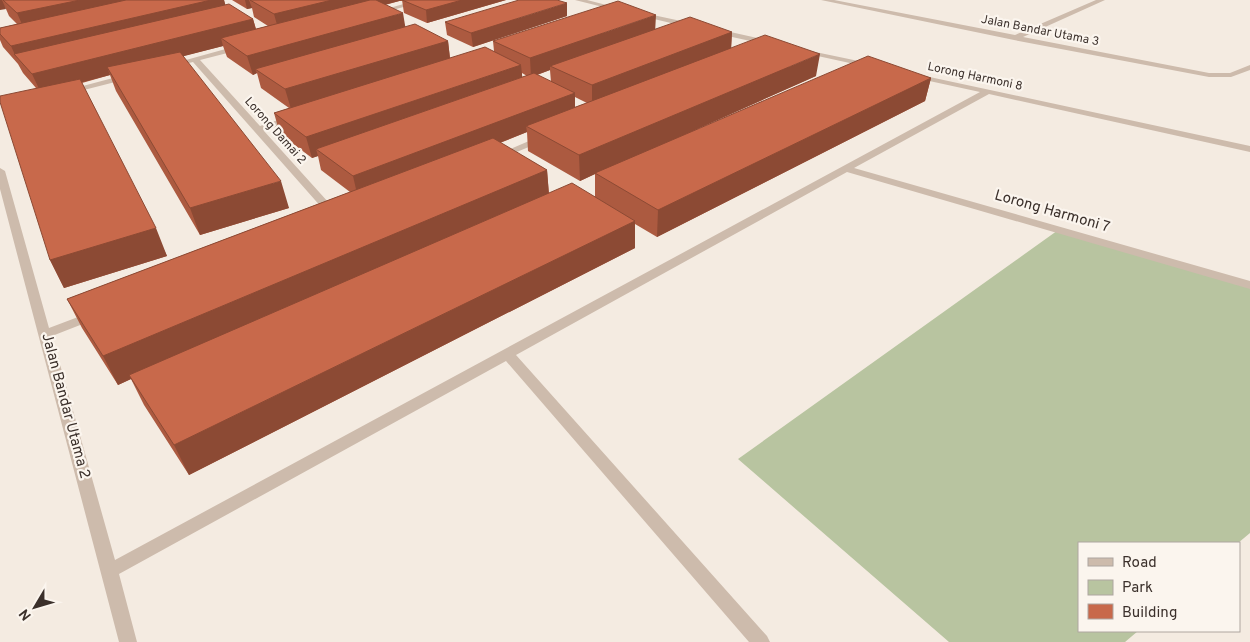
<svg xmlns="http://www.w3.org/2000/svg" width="1250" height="642" font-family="Overpass,sans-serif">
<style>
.green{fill:#b8c4a0}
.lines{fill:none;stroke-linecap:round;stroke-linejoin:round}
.street{fill:#cdbbac;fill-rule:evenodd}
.wall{fill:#ac5a40;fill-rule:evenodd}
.shaded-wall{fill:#8c4a34}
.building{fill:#c8694b;stroke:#8c4a34}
.labels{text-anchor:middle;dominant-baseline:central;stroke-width:4.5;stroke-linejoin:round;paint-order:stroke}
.far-street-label{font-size:12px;fill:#3b302b;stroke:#fbf5ee}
.street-label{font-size:15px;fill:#3b302b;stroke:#fbf5ee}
</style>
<rect width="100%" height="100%" fill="#f4ebe1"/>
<!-- green -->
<path class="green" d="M1061 228 1250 282V533L1238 543H1079V631H1138L1125 642H949L738 459Z"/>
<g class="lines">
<!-- street -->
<path class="street" d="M418 0H429L378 14 375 12Z
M575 0H587L622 9 619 11Z
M821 0H834L1015 35 1096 0H1105L1023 37 1209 73H1230L1250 65V70L1231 77H1209L1014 40Z
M639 12 695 24 696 26 692 28 637 15V13Z
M717 29 771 41 772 43 768 45 714 33 713 31Z
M240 45H243V49L200 60 260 126 290 116H296V120L264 131 338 213V217H330L193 62 172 67 168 65Z
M801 49 868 63 872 65 868 67 804 53 800 51Z
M911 73 1250 146V152L989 94 854 168 1250 281V289L847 172 516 355 767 636 770 642H749L506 361 119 574 137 642H119L0 189V168L5 171 49 328 94 311 100 315 98 318 52 336 115 560 980 92 911 77Z
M128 74 132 76 131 78 68 94 64 91Z
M543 135 548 138 546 140 502 158 499 159 494 156Z"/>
</g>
<!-- wall -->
<path class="wall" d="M0 0H224L225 5 253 19 256 29 268 26 254 17 252 8 247 9 232 0H403L385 5 405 27 448 41 450 58 494 51 493 41 655 29 732 32 731 48 816 76 695 130 931 78 925 101 657 237 635 224V248L189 475 144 405 131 379 118 385 82 328 67 299 350 192 321 170 318 156 312 158 280 134 274 113 289 108 261 88 257 73 253 75 227 57 223 46 183 56 289 208 200 235 116 91 110 75 82 83 167 256 64 288 50 260 36 88 23 73 18 64 3 47 0 40V28L17 24 9 16 6 9ZM550 70 551 82 537 75ZM522 73 527 76 522 77ZM575 97 587 103 575 107ZM527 132 528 151 580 181 595 174V197L549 194 547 170 500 143Z
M402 0H506L427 23 404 13Z
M567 16 473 47 447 35 445 22Z"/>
<!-- shaded-wall -->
<path class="shaded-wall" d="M0 0H2L6 9 0 10Z
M80 0H164L25 31 17 13Z
M211 0H224L228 14 15 55 11 46Z
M245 0H249L252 8 247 9Z
M332 0H403L279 32 274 14Z
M462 0H506L427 23 426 10Z
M567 3V16L473 47 471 33Z
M403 13 406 31 255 69 257 73 253 75 247 56Z
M656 15 655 33 550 66V70L531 77 530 58Z
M253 19 258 37 221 38 223 46 111 75 107 67 110 75 41 93 32 74Z
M732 32 731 50 592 105V85Z
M448 41 450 59 291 109 285 89Z
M820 54 816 76 596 174 595 173V174L580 181 579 155Z
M521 65 523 84 316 149 318 156 312 158 306 137Z
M931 78 925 101 657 237 658 210Z
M575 93V113L526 126 527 132 358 198 353 176Z
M547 170 549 196 129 375 131 379 118 385 103 356Z
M281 181 289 208 200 235 190 208Z
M635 221V248L189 475 174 445Z
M156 228 167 256 64 288 50 260Z"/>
<!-- building -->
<path class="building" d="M3 0H80L17 13Z
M126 0H211L11 46 0 34V28Z
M250 0H332L274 14Z
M370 0H376L403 13 247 56 221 38Z
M402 0H462L426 10Z
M519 0H557L567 3 471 33 445 22Z
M618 1 656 15 530 58 493 41Z
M229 4 253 19 32 74 14 54Z
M690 17 732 32 592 85 550 66Z
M415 24 448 41 285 89 255 69Z
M765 35 820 54 579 155 526 126Z
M485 47 521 65 306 137 274 113Z
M180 52 281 181 190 208 107 67Z
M868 56 931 78 658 210 595 173Z
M534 73 575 93 353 176 316 149Z
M80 79 156 228 50 260 0 102V96Z
M493 138 547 170 103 356 67 299Z
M572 183 635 221 174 445 129 375Z"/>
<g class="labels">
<!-- far-street labels -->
<g class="far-street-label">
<text transform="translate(1040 31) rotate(11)">Jalan Bandar Utama 3</text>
<text transform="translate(975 77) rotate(12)">Lorong Harmoni 8</text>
<text transform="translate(275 131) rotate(48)">Lorong Damai 2</text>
</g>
<!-- street labels -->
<g class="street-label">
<text transform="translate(1052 212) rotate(16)">Lorong Harmoni 7</text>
<text transform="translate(65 406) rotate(75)">Jalan Bandar Utama 2</text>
</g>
</g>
<!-- legend -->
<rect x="1078" y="542" width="162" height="90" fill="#fbf5ee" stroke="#aea6a0"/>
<rect x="1088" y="558" width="25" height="8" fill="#cdbbac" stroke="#aea6a0"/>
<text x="1122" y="567" font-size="15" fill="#3b302b">Road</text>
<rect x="1088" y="580" width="25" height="15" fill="#b8c4a0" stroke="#aea6a0"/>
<text x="1122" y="592" font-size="15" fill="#3b302b">Park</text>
<rect x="1088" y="604" width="25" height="15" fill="#c8694b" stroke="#aea6a0"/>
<text x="1122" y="617" font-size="15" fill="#3b302b">Building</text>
<!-- north arrow -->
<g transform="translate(35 607) rotate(232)" stroke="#fbf5ee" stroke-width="4" paint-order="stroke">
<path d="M0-4L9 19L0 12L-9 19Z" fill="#3b302b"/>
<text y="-8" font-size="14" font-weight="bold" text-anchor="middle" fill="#3b302b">N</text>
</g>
</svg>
